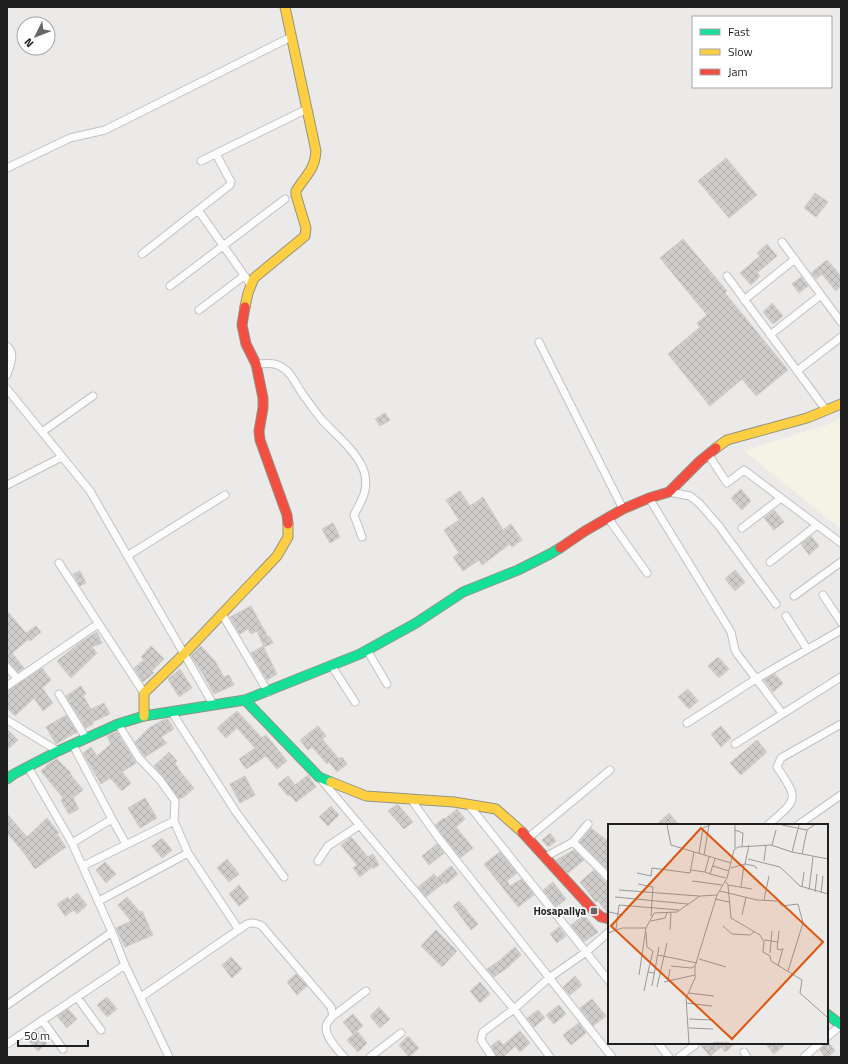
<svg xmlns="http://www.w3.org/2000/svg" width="848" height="1064" font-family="'Titillium Web',sans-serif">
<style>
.education{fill:#f4f3e5}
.building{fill:url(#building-cross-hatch);stroke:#cfccc9}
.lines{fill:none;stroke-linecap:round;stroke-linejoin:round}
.street-casing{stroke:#c2c1c0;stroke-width:9}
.fast-casing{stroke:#939482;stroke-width:11}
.slow-casing{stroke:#939482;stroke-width:11}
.jam-casing{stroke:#939482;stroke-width:11}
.street{stroke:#fcfcfc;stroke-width:7}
.fast{stroke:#16e098;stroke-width:9}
.slow{stroke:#ffcf43;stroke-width:9}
.jam{stroke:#f24e42;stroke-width:9}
.poi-dot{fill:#676665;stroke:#fff;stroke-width:1.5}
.labels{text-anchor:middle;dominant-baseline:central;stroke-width:3.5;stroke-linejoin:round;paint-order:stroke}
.poi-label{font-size:11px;font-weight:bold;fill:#1f1f1f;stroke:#fff;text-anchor:end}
.inset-road{fill:none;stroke:#9a9998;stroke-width:1}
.view{fill:#de560d;fill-opacity:0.15;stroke:#de560d;stroke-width:2}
.inset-edge{fill:none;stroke:#1f1f1f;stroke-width:2}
</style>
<defs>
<pattern id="building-cross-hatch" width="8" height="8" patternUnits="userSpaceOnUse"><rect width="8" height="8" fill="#cfcdcb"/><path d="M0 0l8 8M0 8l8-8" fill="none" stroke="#b1b0ae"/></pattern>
</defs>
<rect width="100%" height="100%" fill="#eceae8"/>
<!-- education -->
<path class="education" d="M841 417V529L744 451 832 423Z"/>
<!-- building -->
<path class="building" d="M726 158 757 195 729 218 698 181Z
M815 193 828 202 816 217 804 208Z
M683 239 727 291 725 293 788 370 756 396 742 379 710 406 668 354 700 327 697 323 707 315 660 258Z
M767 244 777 256 757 273 760 276 751 285 740 273 760 256 757 253Z
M827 260 841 276V286L836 291 822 274 816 279 811 273Z
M801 277 808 286 799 293 792 284Z
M772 303 783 316 773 324 763 312Z
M385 413 390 420 380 426 375 419Z
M741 489 751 501 742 510 731 498Z
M460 491 470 506 483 497 503 530 511 524 522 540 512 547 510 544 482 565 479 560 463 571 453 557 459 553 444 530 459 520 446 500Z
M774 510 784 522 774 530 764 518Z
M333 523 340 537 330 543 322 529Z
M811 536 819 546 809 555 801 544Z
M735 570 745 582 735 591 725 579Z
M80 571 86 583 80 586 73 574Z
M251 606 268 637 269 636 273 643 264 647 257 631 251 634 248 629 240 634 230 617Z
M7 611 26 633 36 626 41 632 30 641 29 639 12 653 24 668 18 672 11 664 7 662Z
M97 632 102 643 92 647 97 653 71 678 57 661 81 642Z
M151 646 164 659 152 671 154 673 143 682 134 668 144 660 141 657Z
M201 646 215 661 224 677 229 675 234 685 214 694 203 674 191 656Z
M263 646 277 674 267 680 251 653Z
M718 657 729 669 719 678 708 666Z
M42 668 51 680 42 688 53 703 43 711 34 698 15 716 7 708V691Z
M180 669 192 688 179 697 168 679Z
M775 674 783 683 773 692 764 680Z
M81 686 86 694 83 696 91 709 104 703 110 714 92 722 93 724 86 728 66 696Z
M688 689 698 701 689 709 678 697Z
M237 711 262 738 266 735 287 761 277 769 266 756 246 769 239 759 255 748 237 728 226 738 217 728Z
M66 715 77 732 56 744 46 727Z
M168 719 174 729 161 737 167 743 145 757 135 742 149 728 163 720Z
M318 726 326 736 322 739 339 759 342 757 347 764 337 772 329 762 327 764 312 747 308 750 300 740Z
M721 726 731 738 721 747 711 734Z
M7 729 18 740 7 750Z
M117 732 136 763 122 772 131 783 122 791 110 778 101 784 83 753 91 747 97 756 111 744 107 736Z
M757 740 767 752 741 775 730 763Z
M169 752 177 761 175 763 181 773 194 788 184 797 179 799 154 766Z
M57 759 71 773 70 774 83 790 73 798 79 809 69 814 61 800 63 798 41 771 48 764Z
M308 775 316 787 296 802 290 795 288 796 278 784 288 776 295 785Z
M245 776 255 795 240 803 230 784Z
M145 798 157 818 140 828 128 808Z
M396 805H398L413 822 404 829 388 811Z
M331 806 339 815 328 826 319 817Z
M457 809 465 819 456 827 473 848 460 858 435 825 444 818 445 819Z
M669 813 679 825H656Z
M7 814 27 837 47 818 59 833 57 834 66 847 35 869 24 853 7 833Z
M591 828 609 842V871L580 842Z
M550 833 556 841 548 847 542 840Z
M351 837 368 857 373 854 379 865 373 869 372 867 360 877 353 868 357 865 341 845Z
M162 838 172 850 162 858 152 846Z
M437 844 444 853 429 865 422 856Z
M574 850 584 860 568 873 556 860Z
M500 852 517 873 507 881 510 886 522 879 534 895 518 907 484 864Z
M227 859 239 874 229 882 217 868Z
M105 862 116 874 106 883 96 870Z
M451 866 458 874 446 884 445 882 426 897 418 887 434 874 437 878Z
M594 870 605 882 609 883V912H607L598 901 596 902 580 882Z
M553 882 566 899 556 907 543 890Z
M239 885 249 898 239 906 229 894Z
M77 893 87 905 77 914 74 910 65 916 57 904 68 897 69 900Z
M127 897 140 912 142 911 153 935 125 947 116 928 131 921 118 905Z
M459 901 478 924 471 930 453 906Z
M584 915 598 932 584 942 571 925Z
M559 927 566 936 557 943 550 934Z
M436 930 457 951 442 967 421 946Z
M515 947 521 955 507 968 494 977 487 969 503 958V957Z
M231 957 242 969 232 978 222 965Z
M296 974 307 986 297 995 287 982Z
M575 976 582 985 570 995 563 987Z
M480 982 490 994 480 1003 470 991Z
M107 997 117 1009 107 1017 97 1005Z
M592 999 606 1016 593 1026 580 1008Z
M559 1005 566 1014 554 1024 546 1015Z
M379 1007 390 1019 380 1028 370 1016Z
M68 1009 77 1019 67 1028 57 1016Z
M538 1010 545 1018 534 1027 527 1018Z
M353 1014 363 1026 353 1034 343 1022Z
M579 1023 586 1033 571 1045 563 1035Z
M37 1031 47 1043 38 1051 27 1039Z
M357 1031 367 1043 358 1052 347 1040Z
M520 1031 530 1043 520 1052 515 1046 503 1057H497L491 1046 499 1040 503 1045Z
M408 1036 419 1048 409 1057 399 1045Z
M827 1042H828L835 1051 828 1057H825L820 1050Z
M699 1043H736L725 1052 721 1047 710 1056Z
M765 1043H787L774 1054Z"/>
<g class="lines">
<!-- street casing -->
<g class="street-casing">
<path id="street" d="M201 161 307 109
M7 168 70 138 105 130 291 37
M198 210 251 285
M782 242 841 322
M142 254 230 185 231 182 216 154
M727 276 826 410
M170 286 285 199
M744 300 795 259
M199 310 244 276
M770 335 821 295
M539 342 623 509
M7 346C16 354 10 365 7 375
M256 364C268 363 277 362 287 371 294 378 298 388 304 396 310 404 316 413 322 420 336 435 361 455 365 475 368 492 361 501 354 515L362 537
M797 371 841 337
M7 389 90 491 213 704
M42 432 93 396
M708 454 727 483 744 470 841 543
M7 485 62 457
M669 492 690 496 699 503 719 526 776 604
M649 498 731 632 735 650 738 655 782 713
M608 518 647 573
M742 528 781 498
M127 556 225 495
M770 562 817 525
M59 563 144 693
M823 595 841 622
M794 596 841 562
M222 614 268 692
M786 616 807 649
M367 650 387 684
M331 665 355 702
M7 667 17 678
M7 686 98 624
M59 694 86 738
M171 711 236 812 284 877
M7 720 58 751
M687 723 756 679 841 630
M118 724 139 758 160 780 175 801 174 821
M735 744 841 677
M73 745 112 819 126 844
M28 767 72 843 112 932 125 965 169 1057
M320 778 514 1009 550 1057
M411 799 437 836 612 1057
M468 804 609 981
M768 825C797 799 800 801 777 767L781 758 841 724
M798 825 841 795
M528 838 610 770
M573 842 588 824
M72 843 112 819
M545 857 573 842 609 878
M318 861 328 846 360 825
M83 866 174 821 188 853
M99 901 188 853 239 930
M77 997 101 1030
M141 997 247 924C253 922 256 923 262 926L331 1007 333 1016C331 1018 328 1021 327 1024 322 1034 338 1050 344 1057
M7 1005 112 932
M333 1016 366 991
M42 1020 63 1049
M827 1037 841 1025
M658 1043 669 1057
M7 1044 125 965
M744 1052 747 1057
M370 1057 401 1033
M492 1057 481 1040 483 1032 514 1009 549 978 586 952 609 932
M679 1057 695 1045
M804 1057 820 1043"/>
</g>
<!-- fast casing -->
<g class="fast-casing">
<path id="fast" d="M245 700 360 654 416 623 463 592 518 570 550 554 560 548
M7 779 14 774 58 751 118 724 144 716 245 700 319 777 331 782
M827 1014 841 1025"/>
</g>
<!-- slow casing -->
<g class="slow-casing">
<path id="slow" d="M245 307 248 293 254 278 305 236 306 228 296 195V191C305 176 315 170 316 151L285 7
M716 448 727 440 807 418 841 404
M144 716V693L184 654 277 556 288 537V524
M331 782 366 796 454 802 496 809 522 832"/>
</g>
<!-- jam casing -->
<g class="jam-casing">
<path id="jam" d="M245 307 242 325 246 344 256 364 263 398V408L259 431 260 440 287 515 288 524
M560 548 585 531 623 509 649 498 669 492 700 461 716 448
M522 832 594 911 601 917 609 919"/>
</g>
<!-- street -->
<use href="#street" class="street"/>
<!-- fast -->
<use href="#fast" class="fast"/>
<!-- slow -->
<use href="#slow" class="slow"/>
<!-- jam -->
<use href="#jam" class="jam"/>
</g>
<!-- markers -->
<rect class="poi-dot" x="590" y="907" width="8" height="8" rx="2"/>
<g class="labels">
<!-- poi labels -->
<g class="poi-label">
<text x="586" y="911">Hosapallya</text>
</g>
</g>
<!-- overview -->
<g transform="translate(608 824)">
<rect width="220" height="220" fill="#eceae8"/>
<path class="inset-road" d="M59 1 63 21 123 39M174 1 199 6 206 1M127 6 135 9 134 22M164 21 168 6M127 24V1M184 28 191 1M91 29 95 4 102 1M194 30 199 6M96 31 101 1M140 35 172 43 192 62 220 70M156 37 158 21M137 40 147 42 149 45M105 42 121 47M123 44 137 40 141 21M83 46 97 48 101 33M97 48 102 50 107 35M29 49 43 52 44 44 82 49 86 28M102 50 118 54M84 57 114 61M118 58 120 61 123 94 152 111 156 118 155 128 162 132 163 137 194 156 192 169 220 194M30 60 45 63 43 92M120 61 144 65M133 63 136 41M194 63 196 48M11 66 91 72M201 66 205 33M112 67 149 76 170 77 174 82 190 80 195 99 180 147M207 68 209 50M213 69 215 52M7 73 80 80M107 75 121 78M156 76 161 52M1 88 15 91M134 91 138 73M43 97 57 94 59 89M115 102 124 110 142 111 146 108M8 105 11 81 71 86M62 106 63 89M171 107 169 125 174 126M38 108 39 123 45 127 40 148M0 109 14 104H38L46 89 69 88 92 72 109 71 119 54 126 26 130 23 163 21 184 28 220 35M156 116 170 118M162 129 164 107M50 131 89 139M91 135 118 143M63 142 83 144 87 142M170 142 175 124M31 151 38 104M60 157 62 145M56 158 87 151M44 162 51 123M49 163 59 119M36 167 40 148 46 149M80 169 106 172M78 179 104 182M81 195 105 196M81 204 105 205M81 219 78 174 87 154V142L109 71M105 219H121"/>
<path class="view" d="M93 4 215 118 124 215 3 102Z"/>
<rect width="220" height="220" class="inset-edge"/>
</g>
<!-- border -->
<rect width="848" height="1064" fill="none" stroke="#1f1f1f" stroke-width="16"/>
<!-- legend -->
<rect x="692" y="16" width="140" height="72" fill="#ffffff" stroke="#a5a5a5"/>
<rect x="700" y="29" width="20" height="6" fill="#16e098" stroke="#a5a5a5"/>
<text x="728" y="36" font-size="12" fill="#1f1f1f">Fast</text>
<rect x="700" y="49" width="20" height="6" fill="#ffcf43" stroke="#a5a5a5"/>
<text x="728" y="56" font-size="12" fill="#1f1f1f">Slow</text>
<rect x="700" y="69" width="20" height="6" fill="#f24e42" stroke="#a5a5a5"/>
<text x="728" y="76" font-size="12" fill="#1f1f1f">Jam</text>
<!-- north arrow -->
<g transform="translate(36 36) rotate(227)"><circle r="19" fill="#ffffff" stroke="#a5a5a5"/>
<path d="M0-3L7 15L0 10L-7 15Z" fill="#676665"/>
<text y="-6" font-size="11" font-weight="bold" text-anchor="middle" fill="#1f1f1f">N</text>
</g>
<!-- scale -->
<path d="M18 1040v6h70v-6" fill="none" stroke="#1f1f1f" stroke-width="2"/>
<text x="24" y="1040" font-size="12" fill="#1f1f1f" stroke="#ffffff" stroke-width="3" paint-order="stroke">50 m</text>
</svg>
